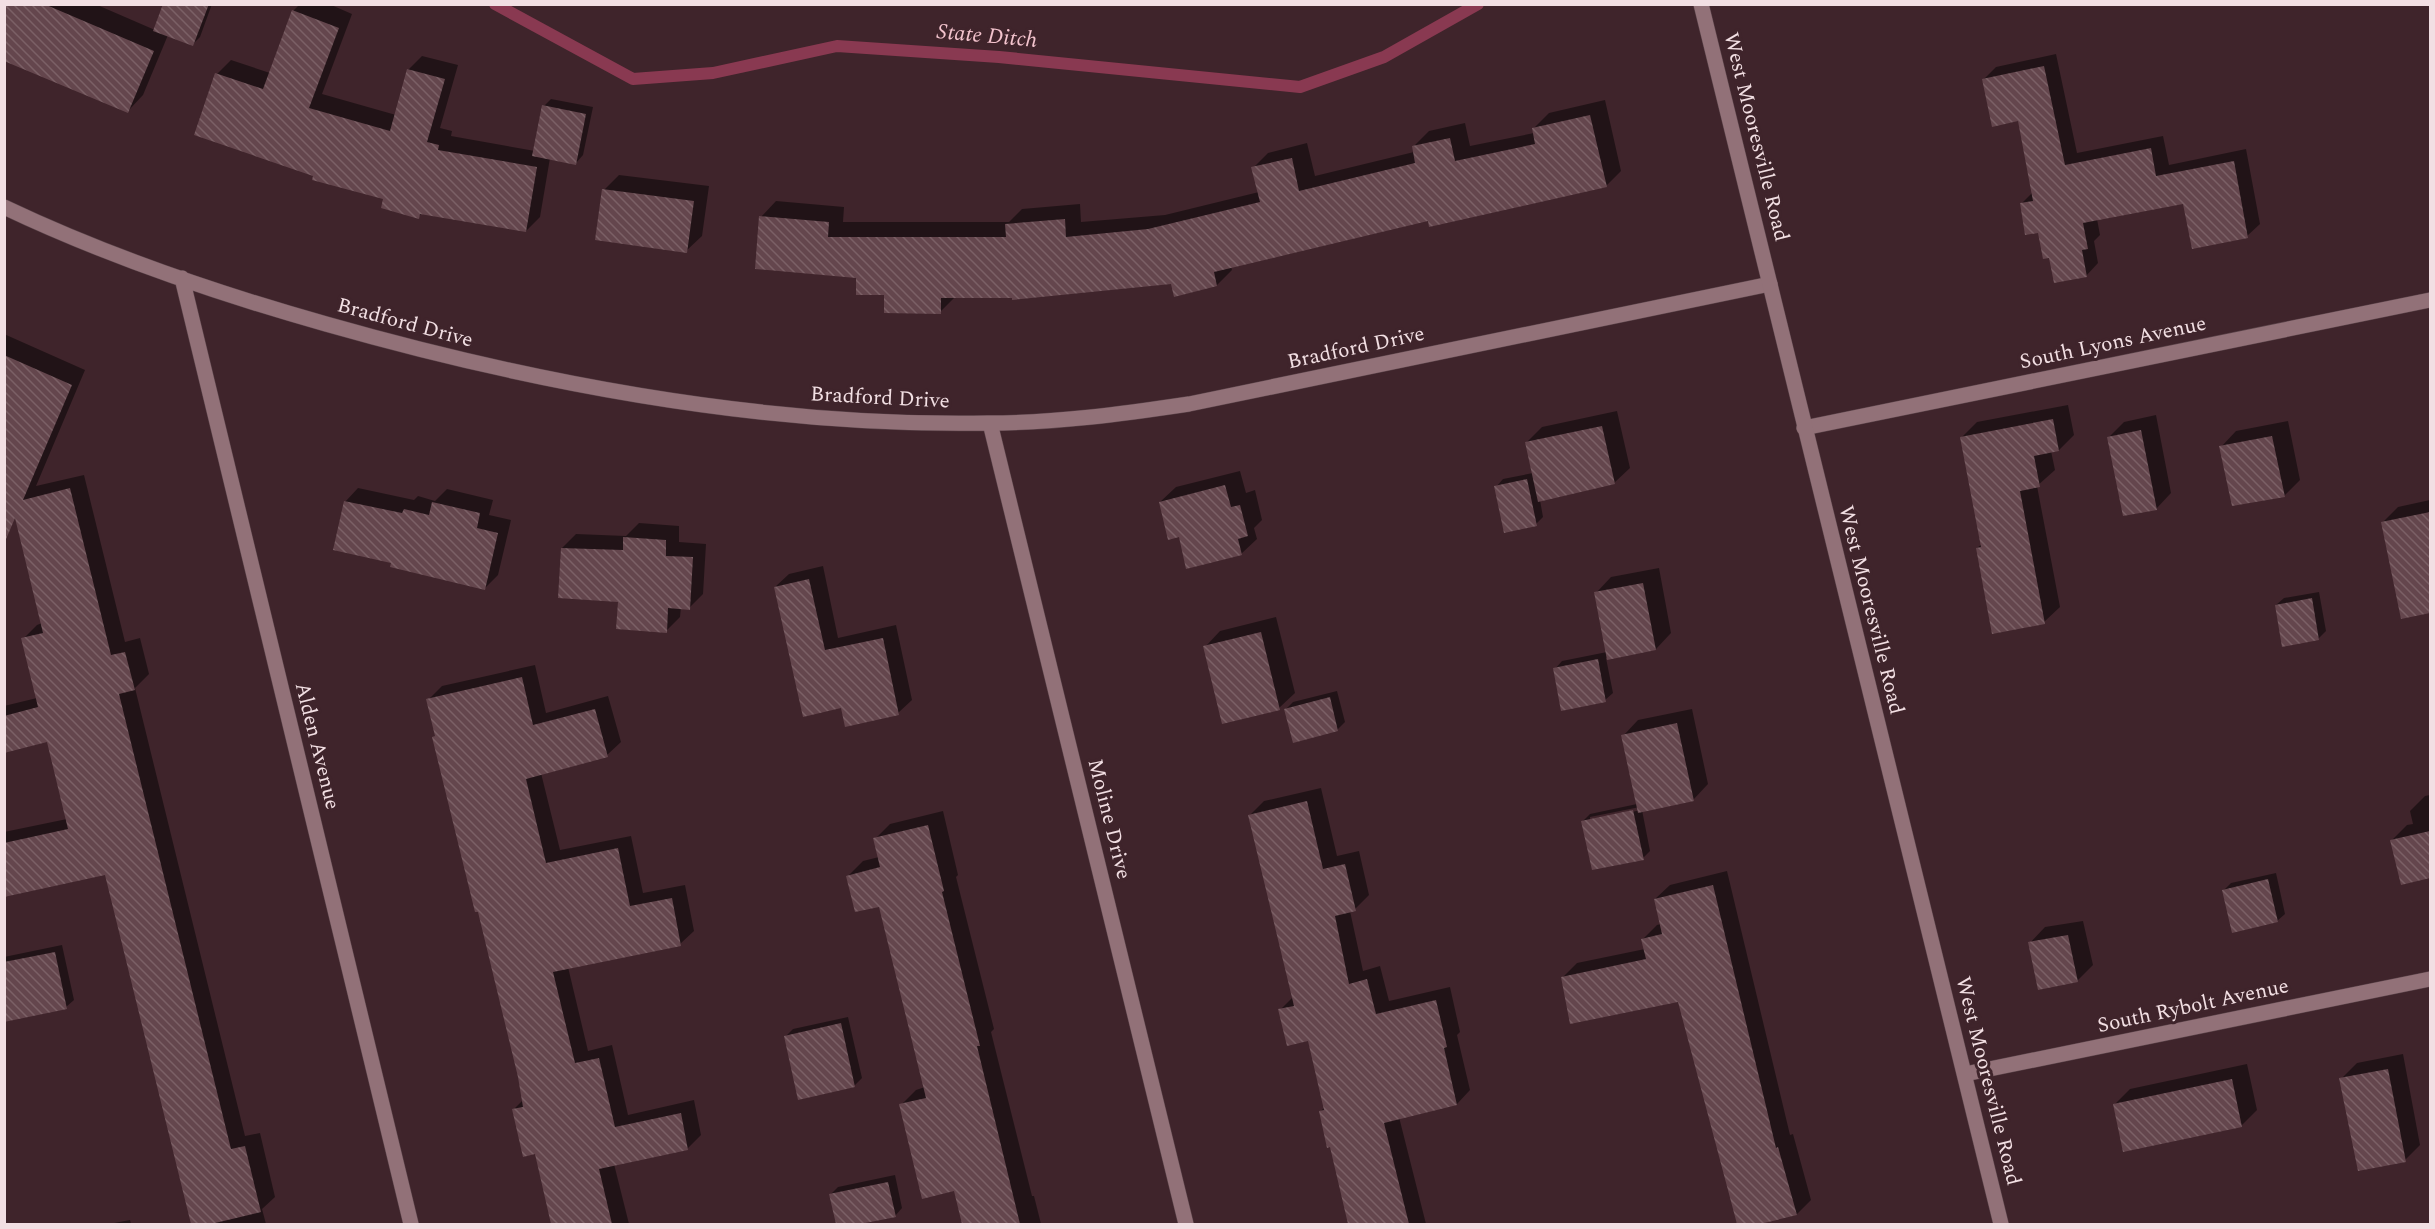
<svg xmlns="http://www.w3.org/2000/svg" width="2435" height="1229" font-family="Spectral,serif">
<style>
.shadow{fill:#0007;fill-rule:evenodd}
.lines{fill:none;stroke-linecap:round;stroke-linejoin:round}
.stream{stroke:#893951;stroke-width:12}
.building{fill:url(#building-back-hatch)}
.street-casing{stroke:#5a4349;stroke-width:16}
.secondary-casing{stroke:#5a4349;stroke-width:16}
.street{stroke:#927178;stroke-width:15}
.secondary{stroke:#927178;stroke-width:15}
.labels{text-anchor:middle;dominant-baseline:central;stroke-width:6;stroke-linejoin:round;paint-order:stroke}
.street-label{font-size:21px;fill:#f2dfe3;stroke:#3f242b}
.water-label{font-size:22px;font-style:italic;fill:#f4c4ce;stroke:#3f242b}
</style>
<defs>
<pattern id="building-back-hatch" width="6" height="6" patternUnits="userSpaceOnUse" patternTransform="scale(1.5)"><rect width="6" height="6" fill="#64464d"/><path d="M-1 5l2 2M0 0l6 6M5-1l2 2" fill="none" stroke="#7b6066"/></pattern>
</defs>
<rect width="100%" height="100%" fill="#3f242b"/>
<!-- shadow -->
<path class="shadow" d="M4 4H95L155 30 165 4H212L200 37 193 44 168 35 143 95 128 111 7 60 4 63Z
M300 4H329L352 14 322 94 396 115 408 70 422 56 458 65 440 128 452 131 451 136 535 151 544 106 551 99 593 107 583 155 576 163 550 158 540 217 526 231 422 213 418 217 385 198 315 175 217 74 231 60 270 73 294 10Z
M2056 54 2077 153 2163 136 2169 165 2246 149 2260 224 2247 236 2185 203 2097 219 2100 235 2094 241 2098 263 2086 276 2050 256 2039 231 2021 204 2033 192 2019 119 1984 79 1996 67Z
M1605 100 1621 171 1606 186 1429 219 1231 267 1232 270 1217 285 1172 283 1013 297H955L940 312 885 294 761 217 776 201 844 207 843 222H1009L1022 209 1080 204 1081 222 1165 215 1259 192 1253 168 1268 153 1307 143 1315 176 1414 152 1413 147 1429 131 1465 123 1470 146 1534 133 1533 129 1549 113Z
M619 175 709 186 702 236 686 251 604 190Z
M4 334 85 370 36 486 84 475 125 642 140 638 149 674 135 688 245 1136 260 1133 275 1197 262 1209 266 1224H192L106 874 4 895V832L67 819 48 740 4 751V706L37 698 23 639 37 625 42 623 4 468Z
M2068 405 2074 435 2059 450 2051 451 2055 470 2037 486 2060 607 2044 622 1977 548 1982 544 1961 438 1977 422Z
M1617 411 1630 468 1614 483 1540 500 1543 517 1536 524 1496 487 1503 479 1533 473 1526 443 1542 427Z
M2156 415 2171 493 2156 509 2109 437 2124 422Z
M2288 421 2300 480 2284 496 2221 447 2236 431Z
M1240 471 1246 493 1255 490 1262 520 1254 528 1257 539 1241 554 1180 535 1160 502 1176 487Z
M358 488 414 500 418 496 435 501 447 489 493 500 489 515 511 520 498 575 485 588 393 562 345 502Z
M2430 500V612L2403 618 2383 522 2398 507Z
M639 523 679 526V542L706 544 703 594 689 608 681 607 680 617 666 631 619 601 562 548 576 534 626 536Z
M823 566 838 638 896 625 912 700 898 713 842 706 775 587 789 574Z
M1659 568 1671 633 1656 649 1606 658 1613 693 1605 700 1555 669 1562 661 1607 652 1596 593 1611 577Z
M2319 592 2326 631 2318 639 2276 605 2284 598Z
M1276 617 1295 693 1279 708 1205 647 1220 631Z
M535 665 546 713 608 696 621 742 607 755 541 773 560 850 631 836 643 893 685 885 694 931 680 944 568 967 588 1051 612 1045 628 1115 694 1100 701 1135 688 1148 614 1164 629 1224H553L536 1152 513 1110 523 1100 519 1076 479 910 434 737 436 735 428 700 442 686Z
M1337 691 1345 722 1337 730 1286 709 1293 702Z
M1692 709 1708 784 1693 800 1642 810 1650 851 1643 858 1583 821 1590 814 1637 804 1623 736 1638 720ZM1640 807 1641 810 1590 821V817Z
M1321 788 1337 856 1359 851 1369 895 1355 909 1350 911 1363 971 1380 966 1389 1001 1450 987 1460 1032 1457 1035 1470 1090 1457 1104 1399 1117 1426 1224H1350L1332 1145 1320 1112 1325 1107 1310 1039 1280 1010 1293 997 1250 815 1264 801Z
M2430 795V877L2402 883 2392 840 2407 825 2413 824 2410 811 2425 796Z
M943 811 958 875 956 877 994 1029 991 1032 1032 1196H1034L1041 1224H964L955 1189 901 1105 916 1090 925 1087 880 905 848 876 863 861 879 857 875 839 890 824Z
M1727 871 1790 1135 1793 1134 1811 1200 1797 1214 1754 1224H1738L1679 1000 1563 977 1577 963 1645 949 1643 939 1657 925 1661 924 1655 899 1670 885Z
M2276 873 2285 914 2277 921 2224 890 2231 883Z
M2083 921 2093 965 2077 981 2030 943 2045 927Z
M62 945 74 1000 66 1007 4 1020V957Z
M848 1017 862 1078 855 1085 799 1098 785 1037 793 1029Z
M2403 1054 2420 1145 2405 1160 2341 1079 2357 1063Z
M2247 1064 2257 1110 2241 1126 2115 1104 2130 1089Z
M895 1175 902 1208 895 1216 853 1224H837L831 1194 838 1187Z
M130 1220 131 1224H109Z"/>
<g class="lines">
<!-- stream -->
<path class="stream" d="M495 4 633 79 713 73 837 46 999 57 1300 87 1384 57 1478 4"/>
</g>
<!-- building -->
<path class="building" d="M4 4H44L154 51 128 113 4 61Z
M163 4H209L193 46 153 31Z
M292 10 339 28 309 108 390 131 407 69 445 79 427 142 439 145 438 150 537 167 526 232 420 214 419 219 381 208 383 199 312 180 313 176 194 135 215 73 263 89Z
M2044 66 2065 165 2151 148 2156 176 2234 161 2248 238 2192 249 2183 204 2083 223 2088 249 2082 250 2087 277 2054 283 2049 258 2043 259 2038 233 2025 235 2020 203 2033 201 2018 121 1992 127 1982 79Z
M542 105 586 114 576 165 532 156Z
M1590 115 1607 187 1429 227 1428 221 1214 272 1217 286 1174 297 1171 284 1012 300V298H941V314L884 313V295H856V278L755 269 759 216 829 222 828 237H1006L1005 224 1065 219 1066 237 1148 229 1260 202 1251 167 1292 158 1299 191 1415 163 1412 146 1450 138 1455 161 1535 144 1532 128Z
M602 189 694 201 687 253 595 240Z
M4 355 72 385 23 500 70 488 111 655 125 652 135 690 119 694 231 1149 245 1146 261 1212 211 1224H191L105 875 4 897V843L68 829 47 742 4 753V716L38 707 21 638 43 633 15 518 4 544Z
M2053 419 2059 451 2034 456 2040 487 2020 491 2045 624 1992 634 1976 548 1981 547 1960 437Z
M1602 426 1615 484 1538 502 1525 442Z
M2141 430 2157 510 2123 516 2107 437Z
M2272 436 2285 497 2232 506 2219 446Z
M1527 479 1537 526 1504 533 1494 486Z
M1225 485 1231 507 1240 505 1248 536 1238 539 1242 555 1186 569 1179 537 1168 540 1159 502Z
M344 501 402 513 404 509 429 515 432 502 480 513 477 528 498 533 485 590 390 567 391 563 333 550Z
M2430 512V613L2401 619 2381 522Z
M623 537 666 540V556L693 557 690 610 668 608 667 633 616 629 618 602 558 598 561 548 623 550Z
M809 579 825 650 883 638 899 715 845 727 841 708 803 717 774 587Z
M1643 583 1656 650 1607 660 1594 592Z
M2312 598 2319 640 2282 647 2275 605Z
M1261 632 1280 710 1222 724 1203 646Z
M1598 659 1606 702 1561 711 1553 668Z
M522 677 533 725 595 709 608 757 526 779 546 863 618 848 630 906 672 898 681 946 553 972 575 1063 599 1058 615 1127 681 1113 688 1150 599 1169 612 1224H551L535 1154 523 1157 512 1109 523 1107 518 1077 478 912H475L432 737 435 736 426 699Z
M1330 697 1338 731 1293 743 1284 709Z
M1677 723 1694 801 1638 813 1621 735Z
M1307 801 1323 869 1345 864 1356 911 1335 916 1349 984 1367 979 1376 1014 1436 1000 1447 1047 1444 1048 1457 1105 1384 1123 1409 1224H1348L1330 1147 1327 1148 1319 1111 1324 1110 1308 1041 1287 1046 1278 1009 1294 1006 1248 815Z
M1633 810 1644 860 1592 870 1581 821Z
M928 825 944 891 942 892 980 1046H977L1020 1224H962L954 1191 922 1199 899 1104 926 1098 879 907 855 912 846 876 880 867 873 838Z
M2430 831V878L2401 885 2390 840Z
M2268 879 2278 922 2232 933 2222 890Z
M1713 885 1776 1148 1778 1147 1797 1215 1760 1224H1737L1678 1002 1570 1024 1561 977 1646 959 1641 939 1662 934 1654 899Z
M2068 935 2078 982 2038 990 2028 942Z
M55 952 67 1009 4 1022V962Z
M841 1023 855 1087 798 1100 784 1036Z
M2388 1069 2406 1162 2358 1171 2339 1078Z
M2232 1079 2242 1127 2123 1152 2113 1104Z
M888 1182 896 1217 860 1224H836L829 1194Z"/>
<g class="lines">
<!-- street casing -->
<g class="street-casing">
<path id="street" d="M4 207C107 256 216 293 326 324 537 384 768 427 988 423 1056 423 1122 414 1189 404L1770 284
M182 278 411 1224
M990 423 1186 1224
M1804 428 2430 300
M1965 1074 2430 979"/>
</g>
<!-- secondary casing -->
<g class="secondary-casing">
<path id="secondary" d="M1701 4 2001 1224"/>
</g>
<!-- street -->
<use href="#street" class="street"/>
<!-- secondary -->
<use href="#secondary" class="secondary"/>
</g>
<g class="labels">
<!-- street labels -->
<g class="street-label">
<text transform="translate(1756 137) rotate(76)">West Mooresville Road</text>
<text transform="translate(405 323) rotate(15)">Bradford Drive</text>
<text transform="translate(2113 343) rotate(-12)">South Lyons Avenue</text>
<text transform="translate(1356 348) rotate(-12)">Bradford Drive</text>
<text transform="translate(880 398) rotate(3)">Bradford Drive</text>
<text transform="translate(1871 610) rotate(76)">West Mooresville Road</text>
<text transform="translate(317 746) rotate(76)">Alden Avenue</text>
<text transform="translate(1109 819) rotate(76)">Moline Drive</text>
<text transform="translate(2193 1006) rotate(-12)">South Rybolt Avenue</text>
<text transform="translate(1988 1081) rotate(76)">West Mooresville Road</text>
</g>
<!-- water labels -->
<g class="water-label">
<text transform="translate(987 36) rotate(5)">State Ditch</text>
</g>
</g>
<!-- border -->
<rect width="2435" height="1229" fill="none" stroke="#f2dfe3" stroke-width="12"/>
</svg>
